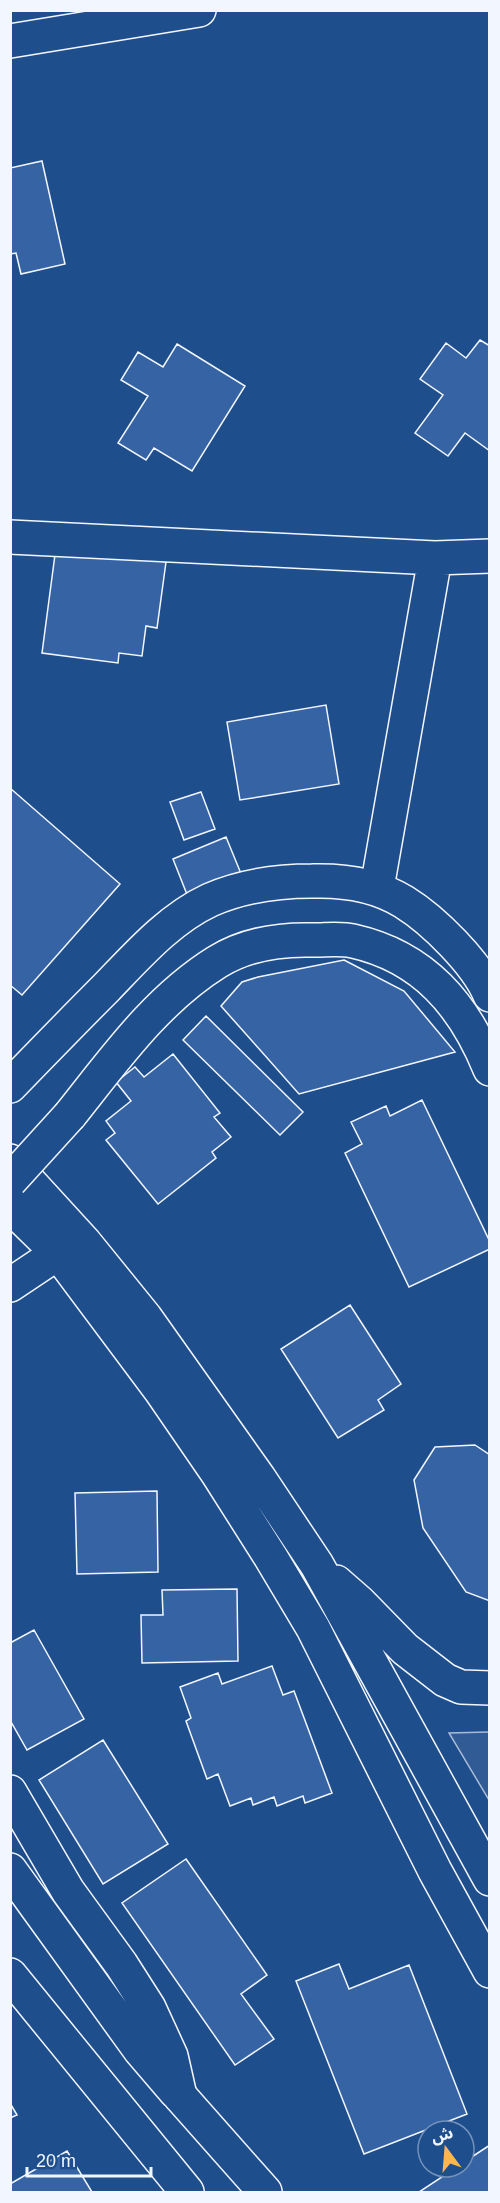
<svg xmlns="http://www.w3.org/2000/svg" width="500" height="2203" font-family="Helvetica,'Noto Sans Arabic',sans-serif">
<style>
.built{fill:#305b95;stroke:#a8bbd7;stroke-width:1.5}
.building{fill:#3563a3;stroke:#f2f6ff;stroke-width:1.5}
.lines{fill:none;stroke-linecap:round;stroke-linejoin:round}
.minor-casing{stroke:#f2f6ff;stroke-width:36}
.tertiary-casing{stroke:#f2f6ff;stroke-width:36}
.motorway-casing{stroke:#f2f6ff;stroke-width:36}
.minor{stroke:#1f4e8c;stroke-width:33}
.tertiary{stroke:#1f4e8c;stroke-width:33}
.motorway{stroke:#1f4e8c;stroke-width:33}
.motorway-bridge-casing{stroke:#f2f6ff;stroke-width:36;stroke-linecap:butt}
.motorway-bridge{stroke:#1f4e8c;stroke-width:33}
</style>
<rect width="100%" height="100%" fill="#1f4e8c"/>
<!-- built -->
<path class="built" d="M489 1732H490L489 1800 449 1733Z"/>
<!-- building -->
<path class="building" d="M42 161 65 264 21 274 16 253 10 254V168Z
M480 340 490 346V451L465 433 448 456 415 433 443 395 420 379 446 343 466 358Z
M177 344 245 386 192 471 154 448 146 460 118 443 148 396 121 380 138 352 163 367Z
M56 547 166 562 157 628 146 626 142 656 119 653 118 663 42 653Z
M326 705 339 784 240 800 227 722Z
M10 788 120 884 22 995 10 985Z
M201 792 215 829 184 840 170 802Z
M226 837 242 876 188 897 173 859Z
M344 960 404 991 455 1052 299 1094 221 1006 242 982 258 977Z
M206 1016 303 1112 280 1135 183 1040Z
M173 1054 220 1113 214 1117 231 1137 212 1152 216 1158 158 1204 106 1140 115 1133 106 1121 131 1101 116 1082 135 1067 144 1077Z
M422 1100 490 1242V1249L409 1287 345 1153 362 1144 351 1122 386 1106 390 1116Z
M350 1305 401 1384 378 1400 384 1410 338 1438 281 1349Z
M475 1445 490 1455V1601L466 1592 423 1528 414 1480 435 1447Z
M157 1491 158 1572 77 1574 75 1493Z
M237 1589 238 1661 142 1663 141 1615H163L162 1590Z
M34 1630 84 1719 27 1750 10 1720V1643Z
M272 1666 283 1695 294 1691 332 1793 305 1803 303 1796 277 1806 274 1797 253 1805 251 1798 230 1806 218 1774 207 1779 186 1721 191 1718 180 1687 218 1673 222 1684Z
M103 1740 168 1844 103 1884 39 1780Z
M186 1859 267 1975 241 1994 274 2039 235 2065 122 1903Z
M339 1964 349 1989 409 1965 467 2114 364 2154 296 1981Z
M10 2103 17 2115 10 2118Z
M490 2145V2192H419L457 2167H464V2162Z
M67 2151 92 2192H10V2184Z"/>
<g class="lines">
<!-- minor casing -->
<g class="minor-casing">
<path id="minor" d="M10 41 199 10
M10 537 435 558 490 556
M377 888 435 558
M10 1086C42 1053 74 1020 106 988 137 956 169 919 210 900 242 886 278 881 312 881 344 880 377 885 404 902 433 920 477 963 490 995
M10 1975 187 2192"/>
</g>
<!-- tertiary casing -->
<g class="tertiary-casing">
<path id="tertiary" d="M180 2096 265 2192"/>
</g>
<!-- motorway casing -->
<g class="motorway-casing">
<path id="motorway" d="M70 1115C114 1060 156 1000 217 962 246 944 279 939 313 940 326 940 341 938 353 941 424 957 464 1005 490 1069
M10 1161 85 1243 145 1317 259 1478 317 1565 490 1879
M10 1206 58 1253 161 1391 218 1474 270 1556 313 1628 435 1871 490 1971
M10 1285 58 1253
M336 1582 360 1603 405 1649 445 1680 461 1687 490 1688
M10 1792 68 1891 121 1964 149 2008 171 2056 180 2096
M10 1870 140 2050 176 2092"/>
</g>
<!-- minor -->
<use href="#minor" class="minor"/>
<!-- tertiary -->
<use href="#tertiary" class="tertiary"/>
<!-- motorway -->
<use href="#motorway" class="motorway"/>
<!-- motorway-bridge casing -->
<g class="motorway-bridge-casing">
<path id="motorway-bridge" d="M10 1181 70 1115"/>
</g>
<!-- motorway-bridge -->
<use href="#motorway-bridge" class="motorway-bridge"/>
</g>
<!-- border -->
<rect width="500" height="2203" fill="none" stroke="#f2f6ff" stroke-width="24"/>
<!-- north arrow -->
<g transform="translate(446 2149) rotate(344)"><circle r="28" fill="#1f4e8c" stroke="#7391ba" stroke-width="1.5"/>
<path d="M0-4.5L10 22L0 15L-10 22Z" fill="#ffb74d"/>
<text y="-9" font-size="16" font-weight="bold" text-anchor="middle" fill="#f2f6ff">ش</text>
</g>
<!-- scale -->
<path d="M27 2167v9h124v-9" fill="none" stroke="#f2f6ff" stroke-width="3"/>
<text x="36" y="2167" font-size="18" fill="#f2f6ff" stroke="#1f4e8c" stroke-width="4.5" paint-order="stroke">20 m</text>
</svg>
